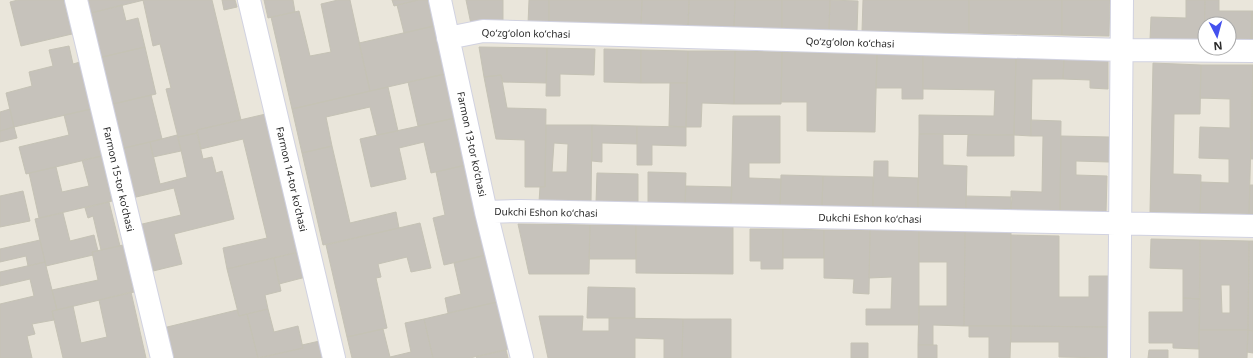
<svg xmlns="http://www.w3.org/2000/svg" width="1253" height="358" font-family="'Noto Sans',sans-serif">
<style>
.building{fill:#c6c2bb;stroke:#c5c2b5;fill-rule:evenodd}
.lines{fill:none;stroke-linecap:round;stroke-linejoin:round}
.minor-casing{stroke:#d1d2e1;stroke-width:24}
.minor{stroke:#fff;stroke-width:22}
.labels{text-anchor:middle;dominant-baseline:central;stroke-width:3;stroke-linejoin:round;paint-order:stroke}
.street-label{font-size:10px;fill:#292929;stroke:#fff}
</style>
<rect width="100%" height="100%" fill="#eae6db"/>
<!-- building -->
<path class="building" d="M18 0H64L72 34 21 46 10 2Z
M84 0H144L87 14Z
M143 0H212L241 120 197 130V133L178 137 166 89 171 88 160 44 153 46Z
M222 0H235L237 7 224 10Z
M264 0H293L295 12 268 18Z
M338 0H350L370 91 292 109 271 17 299 11 310 56 331 52 321 4Z
M392 0H418L394 6Z
M418 0H428L434 26 404 33 397 5Z
M466 0H503V24H471Z
M529 0H549V25L528 24Z
M549 0H642L641 27 549 25Z
M642 0H689L688 28 641 27Z
M689 0H735L734 29 688 28Z
M735 0H782V29H734Z
M782 0H830L829 30 782 29Z
M830 0 858 1 857 31 829 30Z
M863 0H969V33L862 31Z
M969 0H1062V35L969 33Z
M1062 0H1110L1109 36 1062 35Z
M1186 0H1205L1204 41 1150 40 1151 17 1186 18Z
M1205 0H1219V11H1252L1251 42 1229 41V24H1205V41H1204Z
M122 5 126 21 138 18 145 47 98 58 87 14Z
M1252 11H1253V42H1251Z
M434 26 445 74 370 91 359 43Z
M69 46 73 64 80 62 91 109 14 127 6 93 32 86 29 72 53 66 49 50Z
M145 47 156 94 109 105 98 58Z
M479 47 547 48 546 83 503 82 501 75 484 77Z
M547 48 595 49 594 75 560 74V96H546Z
M604 49 641 50V83L604 82Z
M641 50 688 51 687 83H641Z
M688 51H735L734 104 702 103 701 127H686Z
M735 51 782 52 781 104H734Z
M782 52 877 54 875 132 807 131V102H781Z
M877 54H923V99H902V88H876Z
M923 54 1016 56 1014 135 919 134V115L994 116 995 90 923 89Z
M1016 56 1064 57 1063 79H1032L1031 136 1014 135Z
M1064 57H1108V89L1090 88V80L1063 79Z
M1153 63 1201 65 1200 114H1174L1173 174 1201 175 1200 213 1150 212Z
M1201 65H1253L1249 214 1200 213 1201 182 1229 183V159L1199 158 1200 127 1230 128V99L1200 98Z
M1253 65V141L1251 140Z
M445 74 455 118 418 126 408 82Z
M501 75 507 108 546 109 545 187H525V140L496 139 484 77Z
M670 83H687L686 127 669 126Z
M388 87 398 131 377 135 370 107 326 117 332 146 302 153 292 109Z
M151 95 162 139 120 149 109 105Z
M10 109 14 127 0 131V112Z
M91 109 102 156 26 174 19 147 69 135 64 115Z
M270 113 302 251 227 269 223 248 267 238 243 139 201 149 197 130Z
M733 116H780V163H749V178L781 179 780 206 731 205Z
M455 118 466 165 431 173 424 142 399 148 406 179 371 187 360 139Z
M1031 120 1061 121 1060 212H1011V191L1042 192 1043 136H1031Z
M546 125H592L591 203 539 202 540 187H545ZM554 143 568 144 567 172H552Z
M592 125 637 126V144L602 143V162L592 161Z
M637 126 686 127V146L652 145V165H637Z
M14 127 17 138 0 142V131Z
M197 133 203 159 212 157 216 173 222 171 234 219 174 234 182 264 149 272 138 225 181 215 174 188 132 198 120 149 150 142 160 184 187 177 178 137Z
M919 134H943V165L967 166 966 209 918 208Z
M177 135 181 151 153 157 150 142Z
M968 135H1014V156H967Z
M1061 136 1109 137V162L1076 161V175L1107 176 1106 213 1060 212Z
M1251 140 1253 141V159H1251Z
M332 146 350 223 396 212 399 228 323 245 302 153Z
M102 156 112 201 39 218 29 173 56 167 62 192 89 186 82 160Z
M874 161H888V177L918 178V208H873Z
M466 165 486 255 444 265 433 218 445 215 436 172Z
M648 172 686 173 685 205 648 204Z
M597 173 638 174V204L596 203Z
M781 175 823 176 822 207 780 206Z
M823 176 873 177V208L822 207Z
M1250 185H1253V214H1249Z
M686 186 732 187 731 205H685Z
M23 191 30 221 0 227V196Z
M966 196 1012 197 1011 209H966Z
M109 202 120 246 101 250 93 216 88 218 85 208Z
M63 213 70 241 94 235 98 251 92 252 93 255 46 266 35 219Z
M636 219H733V274L636 273Z
M420 223 431 268 411 272 407 257 378 264 381 277 376 278 387 328 347 337 326 245Z
M518 224 590 225 589 274H529Z
M590 225H636V259H589Z
M750 229H783V269H761V261H750Z
M783 229 824 230V258H783Z
M824 230H870L869 294 853 293 854 279 824 278Z
M870 230H919V325H866V309H891L892 277 869 278Z
M919 230 965 231 964 326 933 325V345H918L919 306H947V262H919Z
M965 231H1011V326H964Z
M1011 235 1059 236V297H1089V276H1108V308H1113L1112 327 1011 326Z
M1151 239 1200 240V299L1183 298V269L1150 268Z
M40 240 45 262 28 266 26 256 0 262V249Z
M1200 240 1249 241 1248 330H1199ZM1221 285H1230V313H1222Z
M1249 241H1253V331L1248 330Z
M123 245 134 292 57 310 52 290 98 280 92 252Z
M300 252 306 277 279 284 274 258Z
M486 255 497 302 448 313 445 298 461 294 454 263Z
M274 258 281 291 265 295 268 309 239 316 227 269Z
M45 262 57 310 52 311 54 320 32 324 35 334 27 336 32 358H0V304L34 296 30 279 0 286V272Z
M588 287 635 288V318H587Z
M131 292 146 358H63L52 311 73 306 81 343 107 337 99 300Z
M1183 298 1200 299 1199 349 1173 348V343H1149V312H1183Z
M497 302 508 349 470 358H433L424 319Z
M268 309 274 332 298 326 303 348 258 358 247 314Z
M237 310 239 316 247 314 258 358H170L163 328Z
M539 316H583L582 331H609V318L683 319 682 358H664V339L635 338V358H548Z
M424 319 433 358H352L347 337 383 329 390 357 411 352 405 323Z
M683 319H731V358H682Z
M969 326H1011L1010 358H989V337H969Z
M1011 326 1110 327V358L1059 357V342H1011Z
M1199 330H1248L1247 358H1199Z
M1248 330 1253 331V353L1247 352Z
M324 340 329 358H260L303 348 302 345Z
M851 343H868V358H851Z
M918 345H937V358H918Z
M506 350 508 358H477L476 357Z
M1149 350H1168V358H1148Z"/>
<g class="lines">
<!-- minor casing -->
<g class="minor-casing">
<path id="minor" d="M76 0 162 358
M249 0 334 358
M440 0 486 212 522 358
M448 38 483 31 1122 50 1253 51
M486 212 520 211 1253 226
M1119 358 1122 0"/>
</g>
<!-- minor -->
<use href="#minor" class="minor"/>
</g>
<g class="labels">
<!-- street labels -->
<g class="street-label">
<text transform="translate(526 33) rotate(1)">Qoʻzgʻolon koʻchasi</text>
<text transform="translate(850 42) rotate(2)">Qoʻzgʻolon koʻchasi</text>
<text transform="translate(472 144) rotate(78)">Farmon 13-tor koʻchasi</text>
<text transform="translate(119 179) rotate(77)">Farmon 15-tor koʻchasi</text>
<text transform="translate(292 179) rotate(77)">Farmon 14-tor koʻchasi</text>
<text transform="translate(546 212) rotate(1)">Dukchi Eshon koʻchasi</text>
<text transform="translate(870 218) rotate(1)">Dukchi Eshon koʻchasi</text>
</g>
</g>
<!-- north arrow -->
<g transform="translate(1217 36) rotate(174)"><circle r="19" fill="#ffffff" stroke="#a9a9a9"/>
<path d="M0-3L7 15L0 10L-7 15Z" fill="#4451ee"/>
<text y="-6" font-size="11" font-weight="bold" text-anchor="middle" fill="#292929">N</text>
</g>
</svg>
